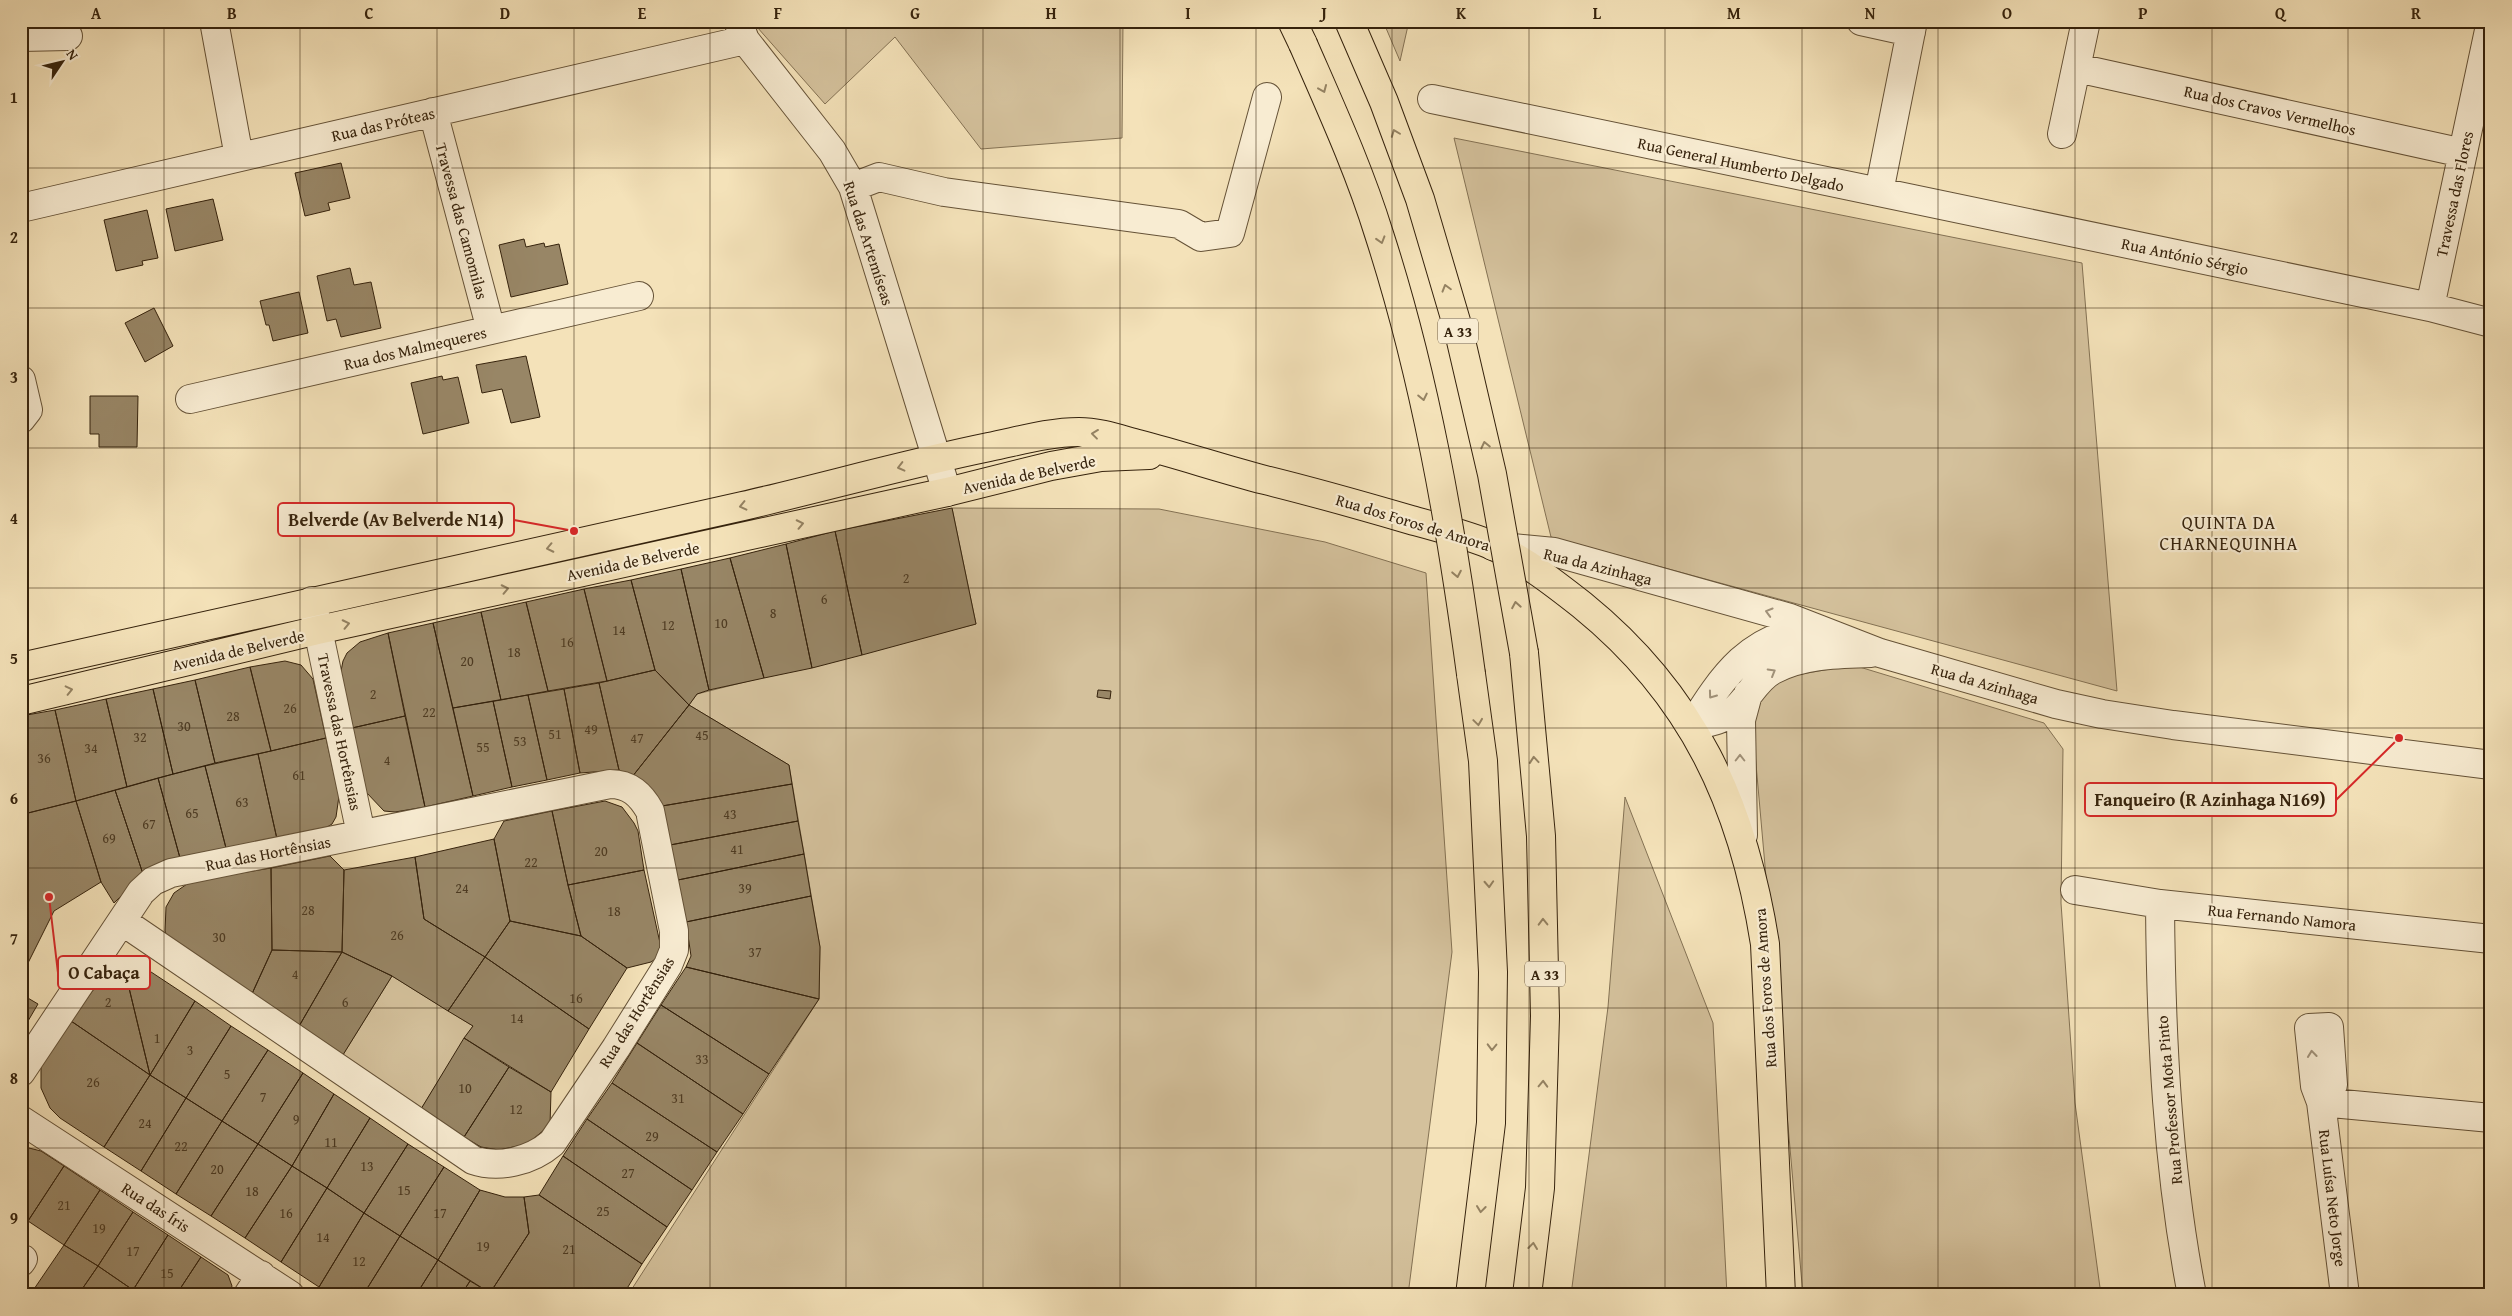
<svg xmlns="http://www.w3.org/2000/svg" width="2512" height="1316" font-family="'Gentium Book Plus',serif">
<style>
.green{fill:#d4c19c;stroke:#847254}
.building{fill:#988666;stroke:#35220c}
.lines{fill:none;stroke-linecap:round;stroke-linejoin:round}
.minor-casing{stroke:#655237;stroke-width:30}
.major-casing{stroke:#35220c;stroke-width:30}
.highway-casing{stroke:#35220c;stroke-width:30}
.minor{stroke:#f8ecd2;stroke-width:28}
.major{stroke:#f4e2b9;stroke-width:28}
.highway{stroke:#f4e2b9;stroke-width:28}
.highway-bridge-casing{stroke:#35220c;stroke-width:30;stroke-linecap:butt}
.highway-bridge{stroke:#f4e2b9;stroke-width:28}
.oneway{stroke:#948262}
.oneway2{stroke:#a09179}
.grid{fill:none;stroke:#35220c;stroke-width:1;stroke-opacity:0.55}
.labels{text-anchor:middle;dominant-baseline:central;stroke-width:4.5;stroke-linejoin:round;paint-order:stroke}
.number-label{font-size:14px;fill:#4e3b22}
.shield{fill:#f8ecd2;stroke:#705f47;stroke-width:1}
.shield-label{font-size:15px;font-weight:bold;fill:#35220c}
.street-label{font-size:16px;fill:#35220c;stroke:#f8ecd2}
.neighbourhood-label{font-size:18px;letter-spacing:1px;fill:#35220c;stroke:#f8ecd2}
.leader{fill:none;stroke:#d62828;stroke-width:2}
.callout-dot{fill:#d62828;stroke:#f8ecd2;stroke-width:2}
.callout{fill:#f8ecd2;stroke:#d62828;stroke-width:2}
.callout-label{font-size:18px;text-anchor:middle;font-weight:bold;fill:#35220c}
.neatline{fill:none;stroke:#35220c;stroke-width:2}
.grid-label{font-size:16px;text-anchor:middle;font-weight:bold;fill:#35220c}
</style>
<rect width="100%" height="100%" fill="#f4e2b9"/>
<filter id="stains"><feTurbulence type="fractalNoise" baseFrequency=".004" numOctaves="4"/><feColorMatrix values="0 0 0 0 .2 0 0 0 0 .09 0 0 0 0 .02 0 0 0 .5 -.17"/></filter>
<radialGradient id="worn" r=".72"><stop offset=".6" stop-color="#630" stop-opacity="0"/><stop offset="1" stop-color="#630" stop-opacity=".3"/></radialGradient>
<!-- green -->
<path class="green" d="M756 21H1123L1122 138 981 149 895 37 825 104 757 27Z
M1383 21H1409L1400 61Z
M1454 138 2082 263 2117 691 1551 537Z
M952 508 1159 509 1325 542 1426 573 1452 952 1408 1295H628L819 999 820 947 789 765 689 705 697 694 976 624Z
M1853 665 2044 723 2063 749 2061 903 2075 1103 2101 1295H1803L1753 730 1755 705 1773 679Z
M1625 797 1713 1023 1727 1295H1571L1608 1007Z
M392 976 473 1026 421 1109 341 1058Z"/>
<!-- building -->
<path class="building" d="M341 163 350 198 328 203 330 210 305 216 295 173Z
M213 199 223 240 175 251 166 209Z
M147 210 158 258 142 261 143 265 116 271 104 220Z
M524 239 526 247 544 243 545 247 559 244 568 284 511 297 499 245Z
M350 268 354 285 371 282 381 328 341 337 336 319 327 321 317 276Z
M299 292 308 333 273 341 269 325H266L260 301Z
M154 308 173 346 145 362 125 323Z
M526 356 540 417 511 423 502 389 482 393 476 365Z
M442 376 443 380 458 377 469 423 423 434 411 383Z
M90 396H138L137 447H99V434H90Z
M952 508 976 624 862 655 835 531Z
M835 531 862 655 812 668 786 544Z
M786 544 812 668 764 678 730 558Z
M730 558 764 678 709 690 681 569Z
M681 569 709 690 697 694 689 705 655 670 631 580Z
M631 580 655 670 607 681 584 589Z
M584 589 607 681 548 691 526 602Z
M526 602 548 691 501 700 481 612Z
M481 612 501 700 453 708 433 623Z
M433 623 473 796 425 807 388 633Z
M388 633 405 716 352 728 341 671 343 661 347 653 360 642Z
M285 661 301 665 313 679 326 738 271 751 250 667Z
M250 667 271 751 215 763 195 680Z
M655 670 689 705 632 777 619 770 599 683Z
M195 680 215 763 173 774 153 689Z
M599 683 619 770 580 773 564 689Z
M153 689 173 774 127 787 106 699Z
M564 689 580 773 547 780 528 695Z
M1098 690 1111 691 1110 699 1097 697Z
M528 695 547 780 512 787 493 701Z
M106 699 127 787 76 801 55 710Z
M493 701 512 787 473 796 453 708Z
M689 705 789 765 792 784 662 806 632 777Z
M55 710 76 801 24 814 21 799V716Z
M405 716 425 807 395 812 384 811 366 792 352 728Z
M326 738 339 796 336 817 332 824 324 829 277 839 258 754Z
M258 754 277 839 226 848 205 766Z
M205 766 226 848 180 858 158 778Z
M158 778 180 858 143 874 115 790Z
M792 784 798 821 670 845 662 806Z
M115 790 143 874 114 903 101 882 76 801Z
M21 799 24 814 76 801 101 882 54 911 21 977Z
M605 801 622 807 634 823 638 831 644 870 568 885 552 811Z
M552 811 568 885 581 936 510 921 494 839 504 821Z
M798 821 804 854 678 880 670 845Z
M494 839 510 921 485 957 424 919 415 857Z
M804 854 811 896 686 922 678 880Z
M330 856 344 870 342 952 272 950 271 868Z
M415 857 424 919 485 957 448 1011 392 976 342 952 344 870Z
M271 868 272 950 251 996 169 942 165 931 166 907 174 893 187 884 199 880Z
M644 870 660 943 659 952 657 958 651 962 627 968 581 936 568 885Z
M811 896 820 947 819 999 686 967 691 956 686 922Z
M510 921 581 936 627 968 589 1029 485 957Z
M272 950 342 952 298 1028 251 996Z
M342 952 392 976 341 1058 298 1028Z
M485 957 589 1029 551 1092 464 1038 473 1026 448 1011Z
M123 963 150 1075 71 1021 106 972Z
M123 963 142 966 195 1001 150 1075Z
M686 967 819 999 769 1074 661 1005Z
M21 994 38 1004 21 1033Z
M195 1001 231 1026 186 1098 150 1075Z
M661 1005 769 1074 743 1114 637 1043Z
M71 1021 150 1075 104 1147 60 1118 50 1108 41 1088V1065Z
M231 1026 268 1050 222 1121 186 1098Z
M464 1038 509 1067 464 1137 421 1109Z
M637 1043 743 1114 717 1152 612 1083Z
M268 1050 303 1073 258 1144 222 1121Z
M509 1067 551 1092 550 1125 527 1144 499 1150 481 1147 464 1137Z
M303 1073 334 1094 292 1166 258 1144Z
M150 1075 186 1098 141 1171 104 1147Z
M612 1083 717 1152 692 1190 587 1119Z
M334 1094 370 1118 327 1188 292 1166Z
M186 1098 222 1121 176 1194 141 1171Z
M370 1118 408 1144 364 1213 327 1188Z
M587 1119 692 1190 667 1227 563 1156Z
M222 1121 258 1144 211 1216 176 1194Z
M258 1144 292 1166 245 1238 211 1216Z
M408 1144 444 1167 400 1236 364 1213Z
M21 1146 41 1151 64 1166 28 1221 21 1216Z
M563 1156 667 1227 642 1264 539 1195Z
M64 1166 100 1190 64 1245 28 1221Z
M292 1166 327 1188 281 1262 245 1238Z
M444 1167 480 1190 438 1260 400 1236Z
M327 1188 364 1213 319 1287 281 1262Z
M100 1190 133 1212 98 1266 64 1245Z
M480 1190 505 1197H524L529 1233 490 1293 438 1260Z
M539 1195 642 1264 623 1295H493L490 1293 529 1233 524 1197Z
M133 1212 168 1235 133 1290 98 1266Z
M364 1213 400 1236 363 1295H331L319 1287Z
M168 1235 201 1257 176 1295H141L133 1290Z
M400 1236 438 1260 416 1295H363Z
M64 1245 98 1266 78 1295H36L32 1292Z
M201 1257 228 1275 232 1286 229 1295H176Z
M438 1260 470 1281 461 1295H416Z
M98 1266 133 1290 130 1295H78Z
M470 1281 490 1293 493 1295H461Z"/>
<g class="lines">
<!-- minor casing -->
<g class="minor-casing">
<path id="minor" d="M214 21 239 157
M738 21 745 40 832 151 853 187 947 492
M1861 21 1911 32
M21 37 68 36
M2077 68 2463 153
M1432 99 1879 192 1913 21
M433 112 491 330
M2062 134 2086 21
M853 187 879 177 944 192 1179 224 1201 237 1230 233 1267 97
M1879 192 2430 307 2491 323
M21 208 745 40
M2430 307 2491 21
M21 380 28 410 21 419
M190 399 639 296
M1493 546 1554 552 1790 618 1880 653 2056 704 2102 714 2173 725 2491 765
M312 601 361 834
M1691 727C1704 723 1720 721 1731 713 1748 701 1754 680 1773 670 1802 654 1839 654 1871 653
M1691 727C1722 677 1751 633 1815 630
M1743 835 1741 720 1748 694
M2075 890 2160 904 2491 939
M2160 904C2161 1035 2167 1166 2192 1295
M21 1072 141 892 153 881 171 873 610 784C630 784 641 795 650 811L674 931V950L668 965 616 1048 552 1143C531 1161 499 1169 473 1160L122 921
M2321 1102 2333 1085 2329 1027 2309 1028 2315 1086 2321 1102 2345 1295
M2321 1102 2491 1118
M21 1120 290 1295
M21 1262 23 1259
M248 1295 261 1275"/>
</g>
<!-- major casing -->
<g class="major-casing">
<path id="major" d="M21 667C262 613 502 560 743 506 825 487 906 464 989 447 1019 441 1049 432 1079 432 1099 432 1119 439 1138 444 1181 455 1222 469 1265 480 1314 492 1363 506 1411 520 1437 527 1464 534 1489 544 1522 558 1554 583 1582 605 1693 695 1743 804 1765 944L1781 1295
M21 701 318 630 947 492 1051 466 1101 457 1149 455"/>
</g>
<!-- highway casing -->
<g class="highway-casing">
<path id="highway" d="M1292 21 1303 44
M1524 653 1541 836 1545 1016 1540 1188 1527 1295
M1470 1295 1491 1123 1493 972 1483 761 1471 674"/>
</g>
<!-- minor -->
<use href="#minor" class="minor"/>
<!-- major -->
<use href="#major" class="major"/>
<!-- highway -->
<use href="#highway" class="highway"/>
<!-- highway-bridge casing -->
<g class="highway-bridge-casing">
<path id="highway-bridge" d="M1349 21 1384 102 1420 199 1458 328 1492 474 1524 653
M1303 44C1330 106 1359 169 1379 234 1425 376 1451 525 1471 674"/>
</g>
<!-- highway-bridge -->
<use href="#highway-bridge" class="highway-bridge"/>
</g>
<!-- one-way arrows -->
<defs><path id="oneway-chevron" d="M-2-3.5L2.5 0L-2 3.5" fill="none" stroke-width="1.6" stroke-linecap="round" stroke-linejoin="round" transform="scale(1.25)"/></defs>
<g class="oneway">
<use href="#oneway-chevron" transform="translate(1323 89) rotate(67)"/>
<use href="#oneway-chevron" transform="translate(1395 133) rotate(-111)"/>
<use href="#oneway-chevron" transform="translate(1381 240) rotate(73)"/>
<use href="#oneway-chevron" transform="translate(1446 288) rotate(-106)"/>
<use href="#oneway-chevron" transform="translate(1423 397) rotate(78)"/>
<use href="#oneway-chevron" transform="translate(1095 434) rotate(-173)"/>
<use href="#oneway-chevron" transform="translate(1485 445) rotate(-103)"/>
<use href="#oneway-chevron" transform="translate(901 467) rotate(166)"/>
<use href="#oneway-chevron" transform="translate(743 506) rotate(167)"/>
<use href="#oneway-chevron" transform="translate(800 524) rotate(-12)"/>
<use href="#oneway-chevron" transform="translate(550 548) rotate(168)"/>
<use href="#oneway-chevron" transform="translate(1457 574) rotate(79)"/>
<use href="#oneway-chevron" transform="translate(505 589) rotate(-12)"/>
<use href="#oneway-chevron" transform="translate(1516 605) rotate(-100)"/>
<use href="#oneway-chevron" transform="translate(346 624) rotate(-12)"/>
<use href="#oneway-chevron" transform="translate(69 690) rotate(-13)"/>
<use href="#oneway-chevron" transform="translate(1478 722) rotate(82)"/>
<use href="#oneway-chevron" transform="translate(1534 760) rotate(-95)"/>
<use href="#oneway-chevron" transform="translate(1489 884) rotate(87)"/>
<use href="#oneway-chevron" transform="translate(1543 922) rotate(-91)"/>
<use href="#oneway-chevron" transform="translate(1492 1047) rotate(91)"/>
<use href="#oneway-chevron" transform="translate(1543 1084) rotate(-88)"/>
<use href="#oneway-chevron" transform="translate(1481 1209) rotate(97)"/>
<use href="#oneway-chevron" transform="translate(1533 1246) rotate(-83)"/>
</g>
<g class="oneway2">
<use href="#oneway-chevron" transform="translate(1769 612) rotate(-164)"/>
<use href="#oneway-chevron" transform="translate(1772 672) rotate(-30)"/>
<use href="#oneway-chevron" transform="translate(1712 695) rotate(126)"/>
<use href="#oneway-chevron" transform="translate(1740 758) rotate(-90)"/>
<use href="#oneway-chevron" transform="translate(2312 1054) rotate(-96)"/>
</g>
<!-- grid -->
<path class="grid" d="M164 21V1295M300 21V1295M437 21V1295M574 21V1295M710 21V1295M846 21V1295M983 21V1295M1120 21V1295M1256 21V1295M1392 21V1295M1529 21V1295M1665 21V1295M1802 21V1295M1938 21V1295M2075 21V1295M2212 21V1295M2348 21V1295M21 168H2491M21 308H2491M21 448H2491M21 588H2491M21 728H2491M21 868H2491M21 1008H2491M21 1148H2491"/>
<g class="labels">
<!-- number labels -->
<g class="number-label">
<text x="906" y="578">2</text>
<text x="824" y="599">6</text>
<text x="773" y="613">8</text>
<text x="721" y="623">10</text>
<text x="668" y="625">12</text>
<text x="619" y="630">14</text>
<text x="567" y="642">16</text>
<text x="514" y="652">18</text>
<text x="467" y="661">20</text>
<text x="373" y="694">2</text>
<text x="290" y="708">26</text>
<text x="429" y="712">22</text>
<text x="233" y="716">28</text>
<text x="184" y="726">30</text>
<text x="591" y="729">49</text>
<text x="555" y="734">51</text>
<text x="702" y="735">45</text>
<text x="140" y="737">32</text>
<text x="637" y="738">47</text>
<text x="520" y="741">53</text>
<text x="483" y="747">55</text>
<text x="91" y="748">34</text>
<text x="44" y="758">36</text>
<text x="387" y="760">4</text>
<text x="299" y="775">61</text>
<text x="242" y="802">63</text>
<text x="192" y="813">65</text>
<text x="730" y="814">43</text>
<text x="149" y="824">67</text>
<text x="109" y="838">69</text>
<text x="737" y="849">41</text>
<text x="601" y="851">20</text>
<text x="531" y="862">22</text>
<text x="462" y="888">24</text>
<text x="745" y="888">39</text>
<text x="308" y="910">28</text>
<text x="614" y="911">18</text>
<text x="397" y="935">26</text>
<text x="219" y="937">30</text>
<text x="755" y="952">37</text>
<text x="295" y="974">4</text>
<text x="576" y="998">16</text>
<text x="108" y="1002">2</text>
<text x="345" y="1002">6</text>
<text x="517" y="1018">14</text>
<text x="157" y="1038">1</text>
<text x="190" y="1050">3</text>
<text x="702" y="1059">33</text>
<text x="227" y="1074">5</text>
<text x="93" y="1082">26</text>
<text x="465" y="1088">10</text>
<text x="263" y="1097">7</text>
<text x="678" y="1098">31</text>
<text x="516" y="1109">12</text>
<text x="296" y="1119">9</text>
<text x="145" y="1123">24</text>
<text x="652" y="1136">29</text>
<text x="331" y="1142">11</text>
<text x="181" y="1146">22</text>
<text x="367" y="1166">13</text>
<text x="217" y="1169">20</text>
<text x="628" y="1173">27</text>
<text x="404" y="1190">15</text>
<text x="252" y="1191">18</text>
<text x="64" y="1205">21</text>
<text x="603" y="1211">25</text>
<text x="286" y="1213">16</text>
<text x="440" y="1213">17</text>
<text x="99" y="1228">19</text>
<text x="323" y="1237">14</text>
<text x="483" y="1246">19</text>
<text x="569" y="1249">21</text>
<text x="133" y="1251">17</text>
<text x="359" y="1261">12</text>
<text x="167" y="1273">15</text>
</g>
<!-- shield labels -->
<g class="shield">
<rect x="1438" y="318.5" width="40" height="25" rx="4"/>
<rect x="1525" y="961.5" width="40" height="25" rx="4"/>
</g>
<g class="shield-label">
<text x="1458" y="331">A 33</text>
<text x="1545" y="974">A 33</text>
</g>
<!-- street labels -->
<g class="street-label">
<text transform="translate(2270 110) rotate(13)">Rua dos Cravos Vermelhos</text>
<text transform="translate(383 124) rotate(-13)">Rua das Próteas</text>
<text transform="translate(1741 164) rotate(12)">Rua General Humberto Delgado</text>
<text transform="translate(2454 194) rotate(-78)">Travessa das Flores</text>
<text transform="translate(462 221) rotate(75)">Travessa das Camomilas</text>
<text transform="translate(869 243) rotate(72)">Rua das Artemíseas</text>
<text transform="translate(2185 256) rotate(12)">Rua António Sérgio</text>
<text transform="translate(415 348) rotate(-13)">Rua dos Malmequeres</text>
<text transform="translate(1029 474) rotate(-12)">Avenida de Belverde</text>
<text transform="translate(1413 522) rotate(17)">Rua dos Foros de Amora</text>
<text transform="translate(633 561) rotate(-12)">Avenida de Belverde</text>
<text transform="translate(1598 566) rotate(14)">Rua da Azinhaga</text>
<text transform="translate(238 650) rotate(-13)">Avenida de Belverde</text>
<text transform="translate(1985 683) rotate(16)">Rua da Azinhaga</text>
<text transform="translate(340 732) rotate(78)">Travessa das Hortênsias</text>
<text transform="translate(268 853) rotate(-11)">Rua das Hortênsias</text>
<text transform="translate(2282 917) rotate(6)">Rua Fernando Namora</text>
<text transform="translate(1765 988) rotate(-94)">Rua dos Foros de Amora</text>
<text transform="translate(636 1012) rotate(-58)">Rua das Hortênsias</text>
<text transform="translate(2169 1100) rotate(-95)">Rua Professor Mota Pinto</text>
<text transform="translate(2333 1198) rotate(83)">Rua Luísa Neto Jorge</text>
<text transform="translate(156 1207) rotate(33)">Rua das Íris</text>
</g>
<!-- neighbourhood labels -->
<g class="neighbourhood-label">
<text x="2229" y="522">QUINTA DA<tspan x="2229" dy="21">CHARNEQUINHA</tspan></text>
</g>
</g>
<!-- callouts -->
<path class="leader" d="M574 531L514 520M2399 738L2336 800M49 897L58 973"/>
<g class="callout-dot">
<circle cx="574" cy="531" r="5"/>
<circle cx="2399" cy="738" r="5"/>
<circle cx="49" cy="897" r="5"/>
</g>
<g class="callout">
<rect x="278" y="503" width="236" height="33" rx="5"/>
<rect x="2085" y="783" width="251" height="33" rx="5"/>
<rect x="58" y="956" width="92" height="33" rx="5"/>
</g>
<g class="callout-label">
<text x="396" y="526">Belverde (Av Belverde N14)</text>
<text x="2210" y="806">Fanqueiro (R Azinhaga N169)</text>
<text x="104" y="979">O Cabaça</text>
</g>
<!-- margin -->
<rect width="2512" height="1316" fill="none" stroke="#f4e2b9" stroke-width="55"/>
<!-- north arrow -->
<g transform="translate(62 62) rotate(55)" stroke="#f8ecd2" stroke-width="4" paint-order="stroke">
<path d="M0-4L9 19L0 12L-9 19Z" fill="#35220c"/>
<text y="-8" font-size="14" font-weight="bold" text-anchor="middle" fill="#35220c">N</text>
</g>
<rect x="28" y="28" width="2456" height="1260" class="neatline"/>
<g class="grid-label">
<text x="96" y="19">A</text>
<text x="232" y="19">B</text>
<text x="369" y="19">C</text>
<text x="505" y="19">D</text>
<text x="642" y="19">E</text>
<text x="778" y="19">F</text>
<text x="915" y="19">G</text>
<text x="1051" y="19">H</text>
<text x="1188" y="19">I</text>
<text x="1324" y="19">J</text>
<text x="1461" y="19">K</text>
<text x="1597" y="19">L</text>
<text x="1734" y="19">M</text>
<text x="1870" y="19">N</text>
<text x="2007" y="19">O</text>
<text x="2143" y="19">P</text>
<text x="2280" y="19">Q</text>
<text x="2416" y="19">R</text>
<text x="14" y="103">1</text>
<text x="14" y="243">2</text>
<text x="14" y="383">3</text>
<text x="14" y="524">4</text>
<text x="14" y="664">5</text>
<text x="14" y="804">6</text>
<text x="14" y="944">7</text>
<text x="14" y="1084">8</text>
<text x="14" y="1224">9</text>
</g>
<rect width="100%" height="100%" filter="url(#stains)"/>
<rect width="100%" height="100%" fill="url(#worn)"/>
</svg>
